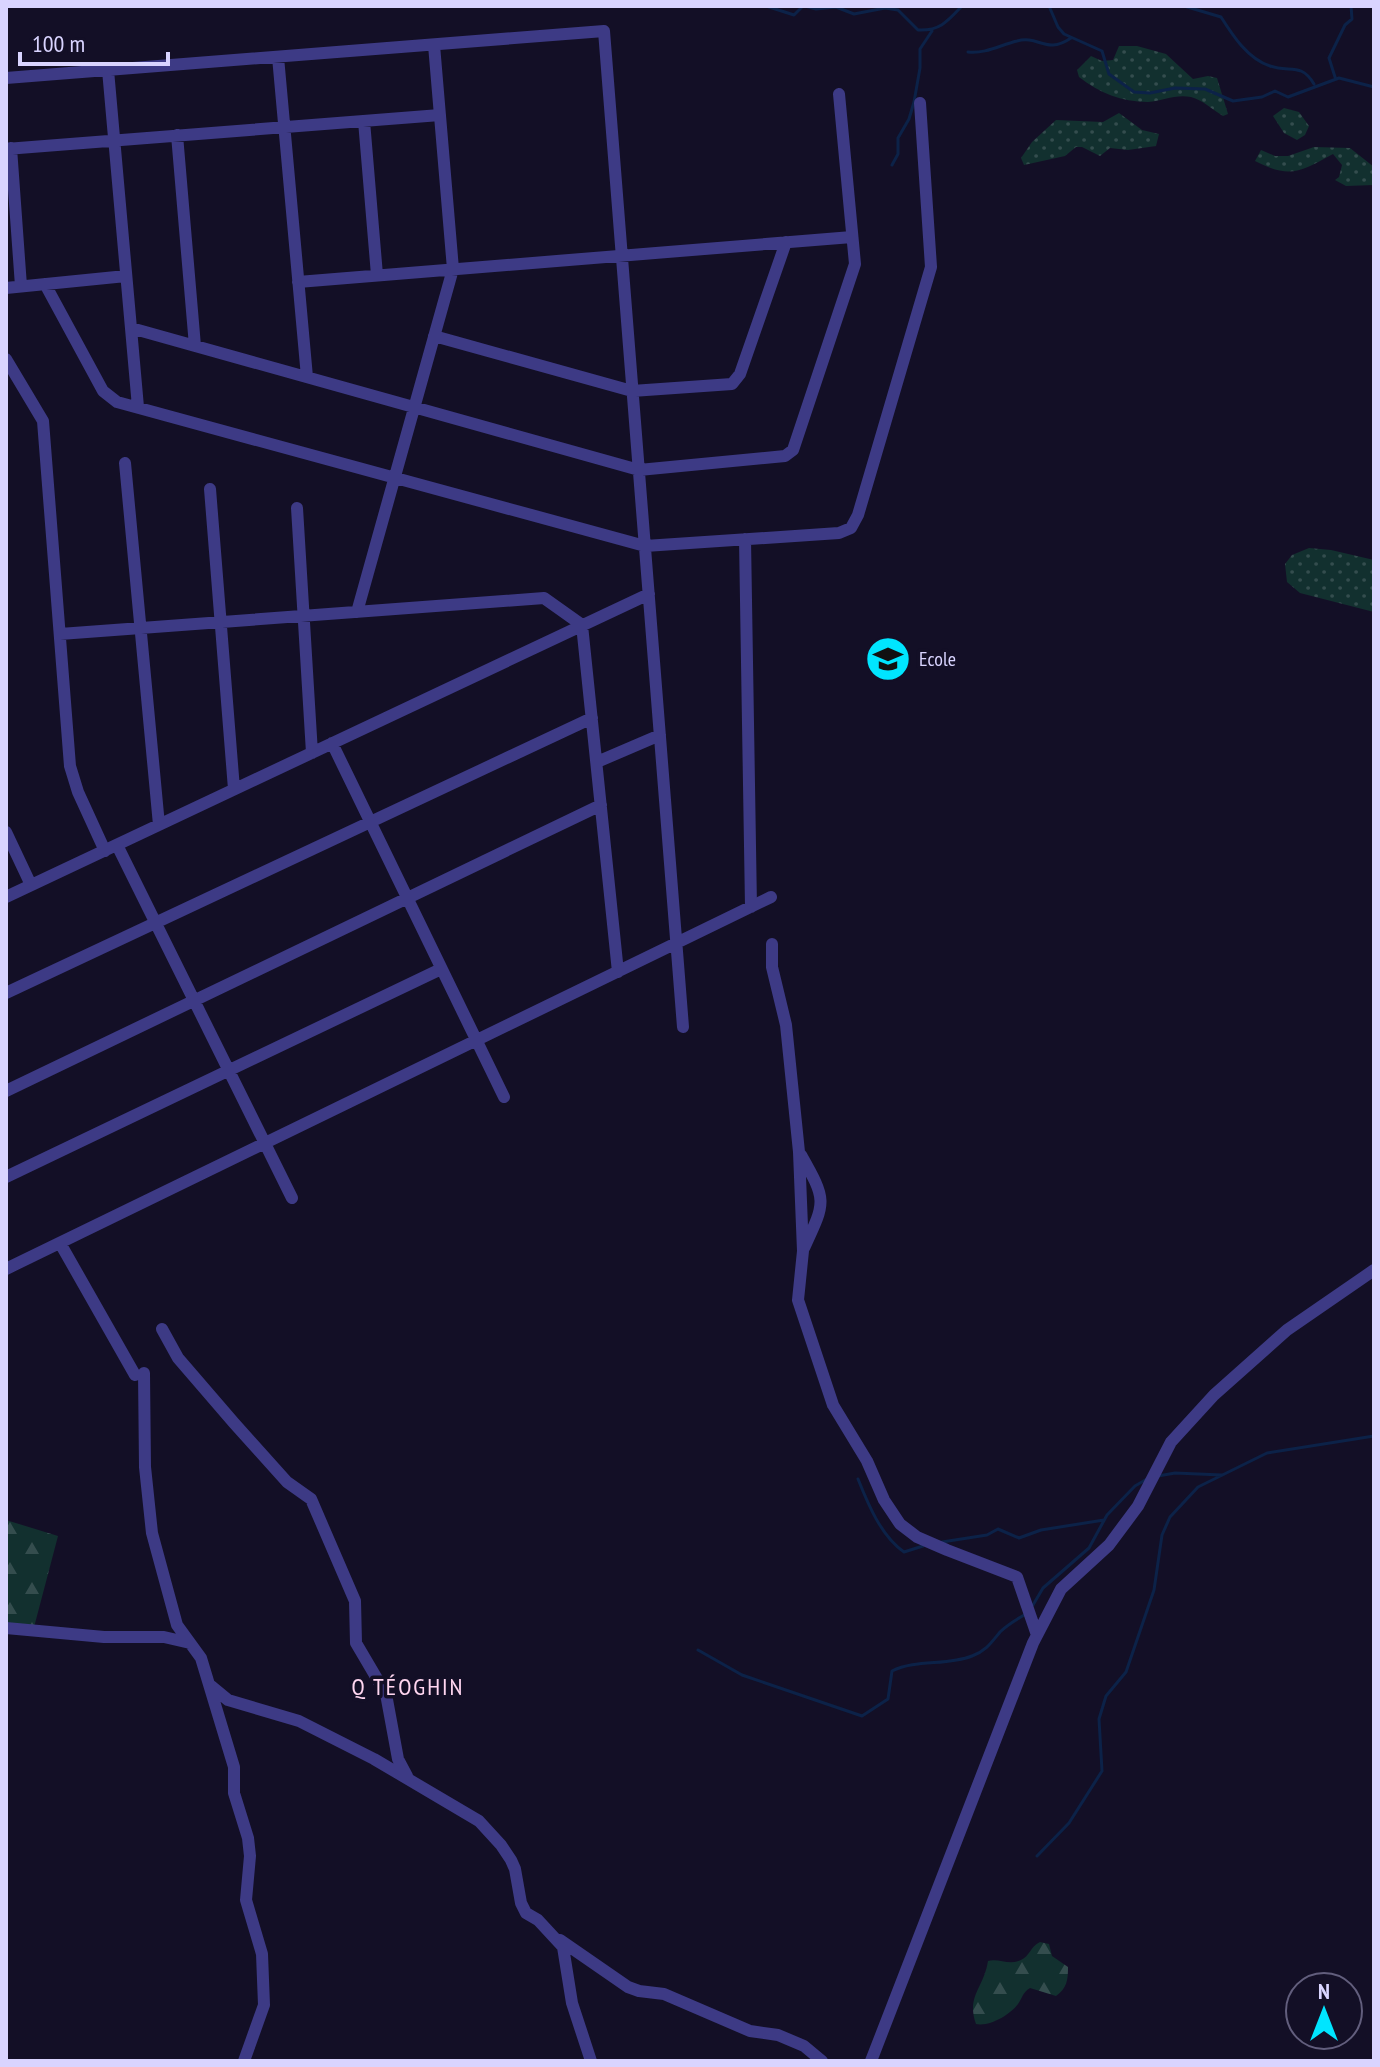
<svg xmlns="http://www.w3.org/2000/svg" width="1380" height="2067" font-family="'PT Sans Narrow',sans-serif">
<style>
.grass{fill:url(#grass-dots)}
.forest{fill:url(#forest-firs)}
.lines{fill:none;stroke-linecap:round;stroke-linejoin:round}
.stream{stroke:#0c2248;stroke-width:3}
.minor{stroke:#3d3a85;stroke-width:12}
.labels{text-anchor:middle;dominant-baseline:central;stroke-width:7;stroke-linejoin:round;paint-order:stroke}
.poi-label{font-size:20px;fill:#d9d4ff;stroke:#130f26;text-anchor:start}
.quarter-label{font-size:24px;letter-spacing:2px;fill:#ffd6f0;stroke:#130f26}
</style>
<defs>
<pattern id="grass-dots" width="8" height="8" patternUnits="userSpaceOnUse" patternTransform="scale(2)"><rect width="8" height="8" fill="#12302f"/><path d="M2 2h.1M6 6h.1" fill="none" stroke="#344d4e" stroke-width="1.8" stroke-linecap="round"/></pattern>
<pattern id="forest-firs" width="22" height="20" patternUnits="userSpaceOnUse" patternTransform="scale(2)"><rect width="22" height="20" fill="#12302f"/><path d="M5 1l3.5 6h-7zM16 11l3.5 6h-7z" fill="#344d4e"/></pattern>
</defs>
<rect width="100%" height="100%" fill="#130f26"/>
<!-- grass -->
<path class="grass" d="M1119 46H1137L1166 54 1193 79 1208 76 1217 78 1228 114 1223 116C1213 110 1203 100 1191 97 1175 94 1163 101 1148 102 1121 102 1100 93 1079 77L1077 70 1091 56 1102 61 1113 60Z
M1284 108 1299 112 1309 126 1305 135 1297 140 1284 133 1273 116Z
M1119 113 1142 130 1159 134 1156 146 1128 150 1110 148 1100 156 1082 147H1076L1065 156 1024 165 1021 158 1032 142 1056 120 1103 122Z
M1314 147 1350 148 1374 167V185L1346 186 1335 180 1339 177 1342 165 1333 154C1300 172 1290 179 1255 161L1261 150 1275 156H1288Z
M1309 548 1331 550 1374 560V612L1300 593 1287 582 1285 564 1292 555Z"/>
<!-- forest -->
<path class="forest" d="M6 1520 58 1536 33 1631 6 1628Z
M1040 1942 1049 1944 1052 1956 1068 1967C1068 1980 1067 1988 1056 1996L1030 1988C1022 1993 1023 1997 1018 2004 1010 2015 989 2027 976 2024 966 1996 984 1988 988 1961 999 1958 1009 1966 1021 1960 1030 1956 1030 1947 1040 1942Z"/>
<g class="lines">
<!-- stream -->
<path class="stream" d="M766 6 794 15 803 6
M805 6 816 9 836 7 854 14 885 8 898 10 918 30C940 31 948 21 962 6
M1049 6 1058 27 1064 34 1102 51 1109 74 1134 92 1150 93 1175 88 1205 89 1233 101 1262 97 1275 91 1288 97 1339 78 1374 87
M1184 6 1221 17C1233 36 1248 59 1270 66 1290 73 1301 62 1314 84
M968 52C986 54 1000 45 1017 41 1039 35 1046 55 1071 38
M1335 77 1329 58 1345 25 1352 19 1351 6
M892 165 898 154V138L909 119 914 102 920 68V49L932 31
M1158 1476 1175 1473 1222 1475
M858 1479C868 1504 881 1536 904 1552L923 1546
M942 1542 987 1535 998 1529 1019 1538 1041 1530 1104 1520
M1033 1605 1043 1588 1089 1548 1107 1515 1135 1486 1147 1479
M698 1650 742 1675 862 1716 888 1699 892 1671C916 1659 947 1666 972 1656 986 1651 991 1643 1000 1632 1007 1625 1017 1619 1026 1614
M1037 1856 1069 1823 1102 1771 1099 1719 1106 1696 1126 1672 1154 1590 1162 1535 1170 1517 1198 1487 1267 1453 1374 1436"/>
<!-- minor -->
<path class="minor" d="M278 57 307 377
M108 70 138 407
M6 78 604 31 683 1027
M364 121 377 275
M177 135 195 346
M11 148 21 286
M6 149 440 115
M298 282 852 237
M45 284 103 391 117 402 645 546 839 533 851 528 858 515 931 267 920 103
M6 288 126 276
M131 328 639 470 785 456 793 450 855 264 839 94
M434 336 632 391 732 384 740 374 786 242
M6 359 43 421 70 766 78 792 105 851
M125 463 159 825
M210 489 234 789
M297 508 312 753
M745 539 751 907
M357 612 453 269 434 45
M60 634 544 598 582 625 618 972
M332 743 504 1097
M597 762 660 735
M6 832 31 885
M117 845 292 1198
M6 897 649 594
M772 944V967L786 1025 799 1152 803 1251 798 1300 833 1405 867 1461 884 1500 900 1524 917 1537 947 1550 1017 1577 1037 1635
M6 993 592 718
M6 1091 601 805
M801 1155C827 1201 826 1201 804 1248
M6 1177 441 969
M60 1243 135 1375
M6 1269 771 897
M162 1329 178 1358 234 1423 287 1482 311 1499 355 1601 356 1643 386 1694 398 1759 407 1776
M144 1373 145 1467 152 1533 177 1625 201 1658 234 1767V1793L248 1838 250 1856 246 1900 262 1954 264 2005 244 2061
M6 1628 104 1637H164L190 1643
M211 1686 228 1700 299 1721 374 1759 479 1821 501 1845 511 1860 515 1869 521 1903 526 1913 538 1920 563 1947 572 2003 591 2061
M560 1940 628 1987 639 1991 664 1994 750 2031 778 2035 804 2046 822 2061
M871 2061 1033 1643 1061 1589 1109 1545 1138 1506 1171 1442 1214 1395 1287 1330 1374 1270"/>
</g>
<!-- icons -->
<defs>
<g id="school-disc" transform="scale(2.3)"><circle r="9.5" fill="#00e5ff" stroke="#130f26"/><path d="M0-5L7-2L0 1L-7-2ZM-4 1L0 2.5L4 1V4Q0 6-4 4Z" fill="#111"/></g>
</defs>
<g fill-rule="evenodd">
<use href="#school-disc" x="888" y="659"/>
</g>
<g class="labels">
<!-- poi labels -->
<g class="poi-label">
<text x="919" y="659">Ecole</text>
</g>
<!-- quarter labels -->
<g class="quarter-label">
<text x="408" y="1686">Q TÉOGHIN</text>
</g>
</g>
<!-- border -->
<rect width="1380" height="2067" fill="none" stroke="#d9d4ff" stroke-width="16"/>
<!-- north arrow -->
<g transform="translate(1324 2011)"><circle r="38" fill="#130f26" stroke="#625e7d" stroke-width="2"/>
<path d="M0-6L14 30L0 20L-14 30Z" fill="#00e5ff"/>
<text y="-12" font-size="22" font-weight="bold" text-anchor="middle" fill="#d9d4ff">N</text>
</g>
<!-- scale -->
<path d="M20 52v12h148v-12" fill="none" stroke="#d9d4ff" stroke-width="4"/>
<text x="32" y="52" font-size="24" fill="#d9d4ff" stroke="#130f26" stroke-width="6" paint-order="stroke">100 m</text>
</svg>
